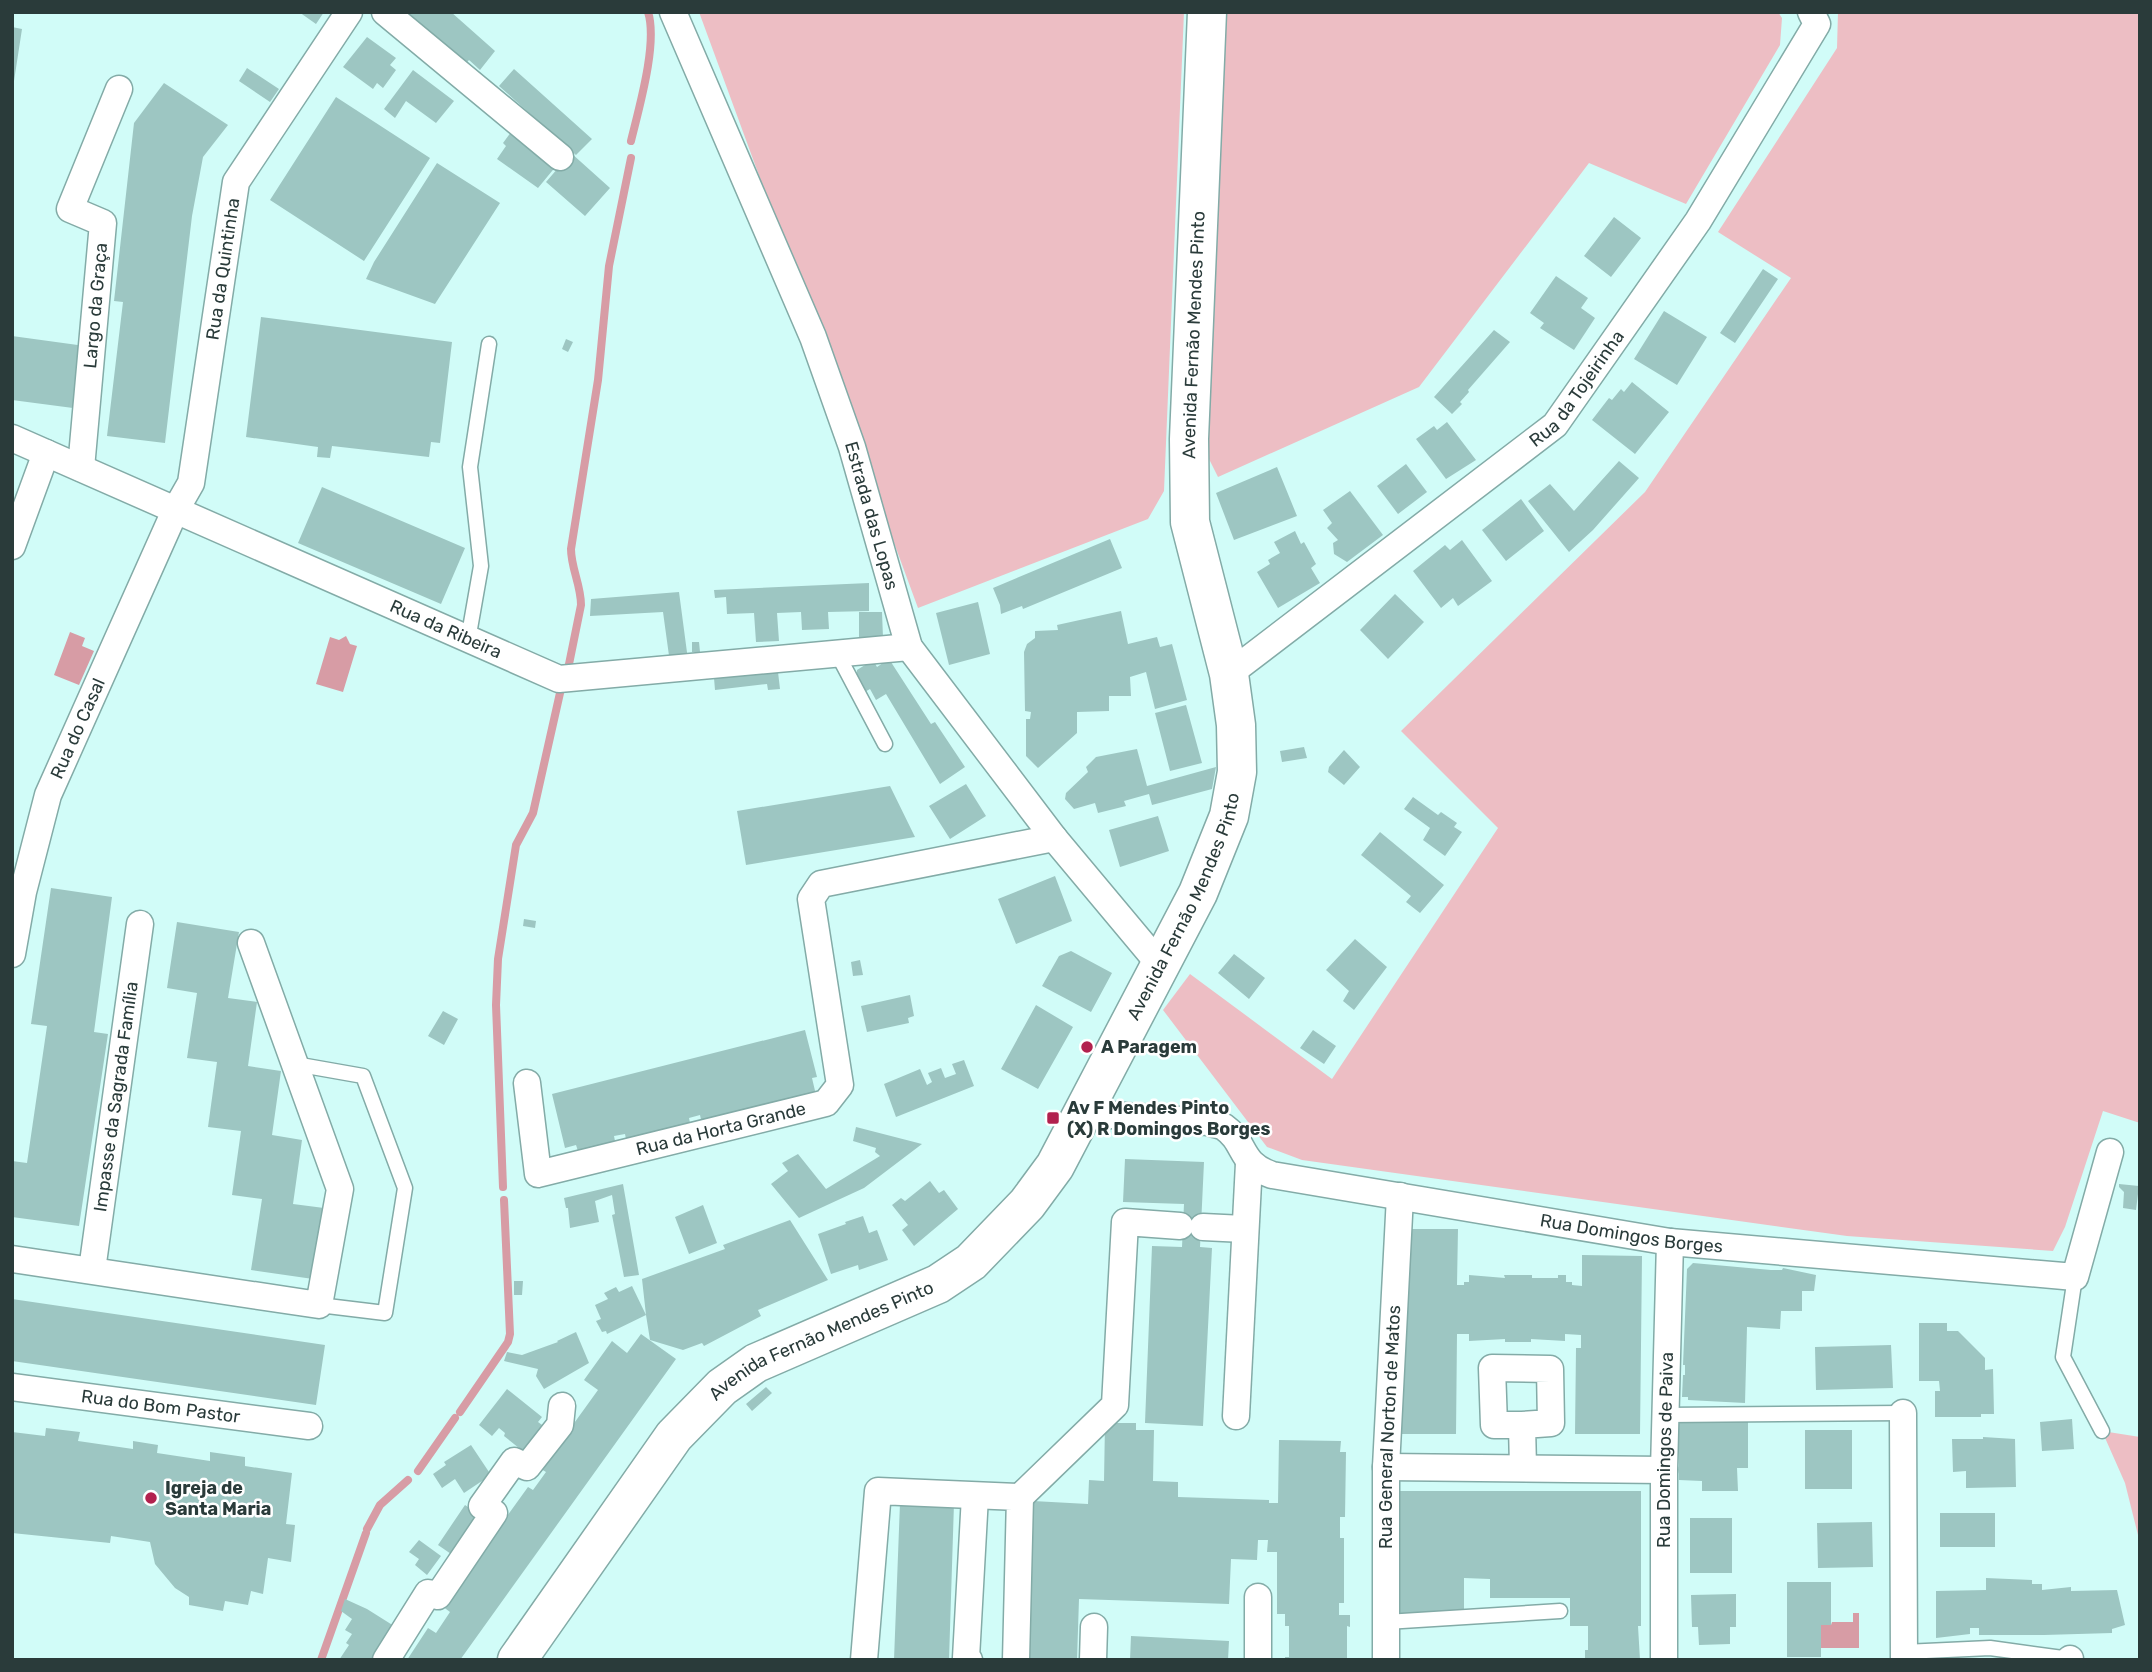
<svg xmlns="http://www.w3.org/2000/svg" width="2152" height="1672" font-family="Rubik,sans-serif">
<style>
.green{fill:#edbec4}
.water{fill:#d79ca5}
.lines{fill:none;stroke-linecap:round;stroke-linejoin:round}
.stream{stroke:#d79ca5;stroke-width:8}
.building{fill:#9dc6c2}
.lane-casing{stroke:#83aba7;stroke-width:17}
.street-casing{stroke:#83aba7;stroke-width:29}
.secondary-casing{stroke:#83aba7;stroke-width:41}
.lane{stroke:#fff;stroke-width:14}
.street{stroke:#fff;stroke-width:26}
.secondary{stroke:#fff;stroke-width:38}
.poi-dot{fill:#b2214e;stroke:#fff;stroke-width:2.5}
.labels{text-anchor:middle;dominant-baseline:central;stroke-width:5;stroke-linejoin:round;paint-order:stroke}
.street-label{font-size:18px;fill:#2a3b3a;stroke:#fff}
.poi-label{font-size:18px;font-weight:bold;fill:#2a3b3a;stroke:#fff;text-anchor:start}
</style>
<rect width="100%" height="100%" fill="#d1fcf8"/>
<!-- green -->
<path class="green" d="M699 12H1184L1164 491 1148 519 918 608Z
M1226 12H1778L1782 18 1780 45 1686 204 1589 163 1419 387 1218 477 1207 455Z
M1838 12H2140V1123L2103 1111 2065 1227 2053 1251 1847 1236 1302 1160 1267 1147 1163 1010 1190 974 1332 1079 1498 828 1401 731 1645 492 1791 278 1718 232 1837 48Z
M2102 1431 2140 1437V1543L2125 1483Z"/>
<!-- water -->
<path class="water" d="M70 632 85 638 82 646 94 651 79 685 54 675Z
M346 636 350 644 357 646 343 692 316 684 330 637 339 640Z
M1853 1613H1859V1648H1821V1625H1831L1832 1622H1853Z"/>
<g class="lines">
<!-- stream -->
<path class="stream" d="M631 141C639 108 658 43 648 12
M567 674 581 605C581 585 571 568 571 549L598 380 609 266 631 158
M503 1187 496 1005 498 959 516 845 533 813 560 693
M460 1412 508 1342 510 1334 504 1200
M418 1471 455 1418
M367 1529 380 1505 408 1480
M321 1660 366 1533"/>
</g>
<!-- building -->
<path class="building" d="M299 12H324L316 24Z
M404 12H451L495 51 480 70 469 60 464 66Z
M12 27 22 29 14 81H12Z
M367 37 396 58 390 65 396 70 383 88 377 83 373 89 343 67Z
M247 68 279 89 270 102 239 81Z
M514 69 592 139 576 155 499 86Z
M413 70 454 101 436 123 406 101 395 118 384 109Z
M164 83 228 125 203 157 192 216 165 443 107 436 123 302 114 301 134 123Z
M336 97 430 158 364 261 270 200Z
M514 128 557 165 538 188 497 159 506 146 503 143Z
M571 153 610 188 585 216 546 182Z
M437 163 500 203 435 304 366 279 374 262Z
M1614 217 1641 238 1611 277 1584 256Z
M1763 269 1778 279 1735 343 1720 333Z
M1556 276 1588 298 1581 308 1595 318 1574 350 1540 328 1544 323 1530 313Z
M1664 311 1707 337 1677 385 1634 359Z
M261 317 452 342 440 443 431 442 429 457 332 446 330 458 317 457 318 447 246 437Z
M1494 330 1510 342 1468 390 1469 392 1460 402 1462 404 1452 414 1434 397Z
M12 336 85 346 77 402 74 401 73 408 12 400Z
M566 339 573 342 568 352 562 349Z
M1632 382 1669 412 1635 454 1592 420 1609 398 1612 400 1621 389 1624 392Z
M1447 422 1476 460 1446 479 1416 439 1434 426 1437 430Z
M1619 461 1639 478 1593 530 1569 552 1528 501 1550 484 1574 511Z
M1406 464 1427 492 1398 514 1377 486Z
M1277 467 1297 516 1234 540 1216 493Z
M322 487 465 548 441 604 298 543Z
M1350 491 1383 535 1347 562 1334 554 1333 543 1338 540 1327 528 1332 523 1323 510Z
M1521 499 1544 531 1506 561 1482 530Z
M1295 531 1301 544 1304 542 1316 564 1311 568 1320 583 1278 608 1257 572 1270 564 1268 560 1280 553 1274 542Z
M1110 539 1122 568 1023 609 1022 606 1001 614 1000 605 993 588Z
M1462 540 1492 581 1458 606 1453 598 1441 608 1413 571 1445 545 1450 550Z
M869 583V611L828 612 829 629 802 630 801 612 777 613 779 641 756 642 754 613 727 614 726 597 715 598 714 590Z
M679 592 688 660 670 663 663 612 590 616 591 599Z
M1395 594 1424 622 1388 659 1360 630Z
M978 602 990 654 949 665 936 613Z
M1121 611 1128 644 1157 637 1160 647 1172 644 1187 700 1155 709 1146 672 1130 677 1131 696H1109V711L1077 712V733L1038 768 1026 756V719H1030L1031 712 1025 711 1024 652 1027 644 1035 638V631L1058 630 1057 625Z
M859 612H882L883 638 859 639Z
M692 642H699L700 652H692Z
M889 659 931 724 935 722 965 767 940 784 886 694 876 700 870 689 861 694 856 687 857 670 873 660 877 667Z
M778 672 780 689 768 690 767 684 715 690 714 678Z
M1186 705 1202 763 1170 771 1155 713Z
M1304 747 1307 758 1282 762 1280 751Z
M1137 749 1147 786 1216 767 1212 789 1152 805 1149 794 1124 801 1126 806 1098 813 1095 803 1074 809 1065 799 1066 793 1088 772 1086 767 1096 757Z
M1344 750 1360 767 1344 785 1328 772 1329 767Z
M966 784 986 816 950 839 929 806Z
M890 786 915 837 746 865 737 811Z
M1413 797 1438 815 1441 812 1457 823 1454 827 1462 832 1445 856 1423 840 1430 828 1404 809Z
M1158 816 1169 851 1120 867 1109 830Z
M1380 832 1444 885 1420 913 1406 902 1411 896 1361 855Z
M1055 876 1072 921 1016 944 998 899Z
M51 888 112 897 94 1032 108 1034 79 1226 12 1217V1161L27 1163 47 1026 31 1024Z
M524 919 536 921 535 928 523 926Z
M177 922 239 932 228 998 257 1002 248 1066 281 1071 272 1135 302 1140 293 1204 324 1208 313 1279 251 1270 262 1199 232 1195 241 1131 208 1127 217 1062 187 1058 197 993 167 988Z
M1355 939 1387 967 1354 1010 1343 1001 1349 991 1326 970Z
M1071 951 1112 973 1091 1012 1042 986 1059 956Z
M1234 954 1265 978 1249 999 1218 973Z
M860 960 863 975 853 976 851 962Z
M910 995 914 1016 908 1018 909 1023 867 1032 861 1006Z
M1036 1005 1073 1027 1038 1089 1001 1069Z
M443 1011 458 1019 444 1045 428 1036Z
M805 1030 817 1077 812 1078 816 1095 702 1124 700 1115 689 1118 690 1123 626 1139 625 1134 614 1136 615 1141 578 1151 576 1145 565 1148 552 1094Z
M1313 1030 1336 1046 1324 1064 1300 1048Z
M964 1060 974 1086 896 1117 884 1084 920 1069 927 1085 932 1082 928 1073 941 1068 945 1078 956 1074 952 1064Z
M856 1127 922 1144 864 1188 799 1218 771 1184 788 1171 782 1163 798 1154 826 1189 880 1156 875 1152 876 1148 853 1141Z
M1125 1159 1204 1162 1200 1247 1212 1248 1203 1426 1145 1423 1152 1246 1182 1247 1184 1204 1123 1202Z
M930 1181 939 1193 944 1190 958 1209 914 1246 902 1230 908 1225 892 1205 901 1198 905 1201Z
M623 1184 639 1275 624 1277 612 1215 615 1214 612 1195 595 1201 599 1222 570 1228 568 1208H566L564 1198Z
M2119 1184 2139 1186 2136 1210 2123 1208 2124 1192 2119 1187Z
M703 1205 717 1243 689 1254 675 1217Z
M863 1216 869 1233 877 1230 888 1260 859 1270 858 1265 831 1274 818 1234 846 1224 845 1222Z
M790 1220 828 1280 758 1310 761 1316 704 1346 702 1343 683 1350 650 1340 646 1315 607 1334 606 1331 602 1332 596 1321 601 1319 595 1305 608 1299 604 1293 616 1287 619 1292 632 1286 646 1315 642 1279 725 1249 723 1245Z
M1405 1229H1458L1457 1285H1464V1282H1469V1275L1505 1278 1504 1275H1532V1278H1558V1275H1566V1282H1572V1285L1582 1286V1255L1642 1256 1640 1434H1575L1576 1348H1581V1335L1565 1334V1341L1531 1339V1342H1505V1339L1469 1341V1334H1457L1456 1434H1394Z
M1693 1263 1771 1270H1782L1783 1268 1816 1275 1814 1291H1802V1311H1781L1780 1329 1747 1327 1745 1403 1688 1400V1397H1682L1683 1375H1685V1365H1683L1687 1269Z
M514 1281H523L522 1295H514Z
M12 1299 325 1345 316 1405 12 1361Z
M1919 1323H1947V1331H1958L1985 1358V1370L1993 1369 1994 1414H1981V1417H1935V1391H1940L1939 1381H1919Z
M576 1332 589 1363 544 1389 536 1376 538 1369 504 1361 507 1352 522 1355 558 1342 557 1341Z
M641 1334 676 1359 460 1660H407L428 1628 436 1633 450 1612 442 1606 528 1487 533 1490 546 1472 541 1469 598 1390 584 1380 612 1341 627 1353Z
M1891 1345 1893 1388 1816 1390 1815 1347Z
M766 1387 772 1393 752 1411 746 1404Z
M507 1389 542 1417 538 1422 549 1430 529 1456 504 1436 505 1433 499 1428 492 1436 479 1425Z
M1679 1418H1748V1468H1737L1738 1491H1702V1481L1679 1480Z
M2072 1419 2074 1449 2042 1451 2040 1422Z
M1105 1423H1136V1430H1154L1153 1481 1178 1482V1497L1269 1500V1503H1278L1279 1440 1341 1441 1340 1452H1346L1345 1517H1340V1538H1344V1603H1339V1615H1350V1627L1347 1626V1660H1285V1657H1289V1626H1285V1614H1277V1552H1267L1268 1540H1258L1257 1560 1231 1559 1229 1604 1079 1599 1077 1660H1026L1033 1501 1088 1504 1089 1480 1104 1481Z
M46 1428 80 1432 78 1441 133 1449V1441L158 1445 157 1453 210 1461V1452L245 1457V1466L292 1473 286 1524 295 1525 291 1562 268 1558 263 1594 251 1591 248 1605 225 1601 223 1611 189 1605V1597L175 1588 155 1564 150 1542 111 1536 110 1543 12 1533V1432L45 1436Z
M1805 1430H1852V1489H1805Z
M1983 1437 2015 1439 2016 1487 1966 1488V1471L1953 1472 1952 1439H1983Z
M471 1445 491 1475 464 1493 455 1479 442 1488 433 1474 446 1465 444 1462Z
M1394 1491H1641V1626H1638L1640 1660H1585V1650H1588V1626H1570V1598H1490V1579L1464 1578V1613H1399V1560H1394Z
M900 1503H954L949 1660H894Z
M465 1505 481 1516 454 1556 438 1545Z
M1940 1513H1995V1547H1940Z
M1690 1518H1732V1573H1690Z
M1872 1522 1873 1567 1818 1568 1817 1523Z
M419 1540 441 1556 427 1575 415 1565 419 1559 409 1552Z
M1986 1578 2032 1580V1584H2042V1590L2071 1587V1591L2117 1590 2125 1625 2112 1629V1633L2044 1635H1979V1628H1970V1634L1936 1638V1591L1986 1590Z
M1787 1582H1831V1625H1821V1657H1787Z
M1736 1594V1627H1730V1644L1699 1645 1698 1627H1692L1691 1595Z
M345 1599 367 1609 394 1626 372 1660H339L349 1645 346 1643 352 1634 345 1630 352 1619 341 1611Z
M1131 1636 1229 1641 1228 1660H1130Z"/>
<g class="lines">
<!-- lane casing -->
<g class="lane-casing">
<path id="lane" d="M468 640 481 566 470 467 489 344
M838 655 885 744
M295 1064 363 1076 405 1188 385 1313 319 1305
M2075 1277 2063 1357 2102 1431
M1666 1415 1903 1413
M1386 1622 1560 1611
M1904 1652 1990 1648 2070 1659"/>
</g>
<!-- street casing -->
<g class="street-casing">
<g id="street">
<path d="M385 12 560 157"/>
<path id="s1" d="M673 12 813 337 852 447 909 647 1054 838 1161 966"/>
<path id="s2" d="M12 438 559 679 909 647"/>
<path id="s3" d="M81 468 103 223 70 209 119 89"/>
<path d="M12 546 46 453"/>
<path id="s4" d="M1229 674 1555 425 1698 221 1817 24 1811 12"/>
<path id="s5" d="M12 954 23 892 48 795 175 511 191 483 236 182 349 12"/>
<path id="s6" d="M527 1083 538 1174 826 1103 840 1085 811 899 821 884 1054 838"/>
<path id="s7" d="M1083 1113 1208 1122C1212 1124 1220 1125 1224 1127 1247 1143 1238 1163 1272 1175L1670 1242 2075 1277 2110 1152"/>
<path d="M1203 1227 1244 1229"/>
<path d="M12 1259 319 1305 340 1189 251 943"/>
<path id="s8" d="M92 1270 140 924"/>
<path id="s9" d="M12 1387 309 1426"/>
<path d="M1903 1413 1904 1660"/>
<path d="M1236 1416 1249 1163"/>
<path d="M1522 1425 1551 1423 1550 1369 1492 1368 1494 1425H1522L1523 1468"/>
<path d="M1386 1467 1664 1470"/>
<path d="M1020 1497 1115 1405 1125 1222 1180 1226"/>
<path d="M2070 1659V1660"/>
<path d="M386 1660 428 1593 438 1596 494 1513 482 1506 514 1461 527 1467 560 1425 562 1406"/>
<path d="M864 1660 878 1491 1020 1497 1016 1660"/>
<path d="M969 1660 966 1658 975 1496"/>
<path d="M1093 1660 1094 1627"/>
<path d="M1258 1660V1597"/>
<path id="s10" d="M1386 1660V1467L1400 1196"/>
<path id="s11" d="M1664 1660V1470L1670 1242"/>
</g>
</g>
<!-- secondary casing -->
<g class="secondary-casing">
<g id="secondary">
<path id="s12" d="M517 1660 674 1436 722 1387 756 1363 938 1284 971 1262 1027 1204 1055 1166 1198 893 1229 816 1237 772 1236 725 1229 674 1190 522 1189 439 1207 12"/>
</g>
</g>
<!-- lane -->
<use href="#lane" class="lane"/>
<!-- street -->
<use href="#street" class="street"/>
<!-- secondary -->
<use href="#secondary" class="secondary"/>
</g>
<!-- markers -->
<g class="poi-dot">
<circle cx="1087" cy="1047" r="7"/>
<rect x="1046" y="1111" width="14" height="14" rx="3.5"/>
<circle cx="151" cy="1498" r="7"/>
</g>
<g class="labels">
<!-- street labels -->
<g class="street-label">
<text stroke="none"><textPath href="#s5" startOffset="723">Rua da Quintinha</textPath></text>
<text stroke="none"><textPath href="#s3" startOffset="163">Largo da Graça</textPath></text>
<text stroke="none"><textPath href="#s12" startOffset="1628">Avenida Fernão Mendes Pinto</textPath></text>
<text stroke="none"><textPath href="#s4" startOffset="452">Rua da Tojeirinha</textPath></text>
<text stroke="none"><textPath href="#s1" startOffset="542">Estrada das Lopas</textPath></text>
<text stroke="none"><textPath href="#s2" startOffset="474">Rua da Ribeira</textPath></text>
<text stroke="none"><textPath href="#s5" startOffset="236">Rua do Casal</textPath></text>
<text stroke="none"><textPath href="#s12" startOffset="1040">Avenida Fernão Mendes Pinto</textPath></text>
<text stroke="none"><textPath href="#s8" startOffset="175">Impasse da Sagrada Família</textPath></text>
<text stroke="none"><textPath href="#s6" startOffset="280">Rua da Horta Grande</textPath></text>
<text stroke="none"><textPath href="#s7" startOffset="576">Rua Domingos Borges</textPath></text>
<text stroke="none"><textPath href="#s12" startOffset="452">Avenida Fernão Mendes Pinto</textPath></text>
<text stroke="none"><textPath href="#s9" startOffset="150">Rua do Bom Pastor</textPath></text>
<text stroke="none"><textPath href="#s10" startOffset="233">Rua General Norton de Matos</textPath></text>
<text stroke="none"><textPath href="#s11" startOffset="210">Rua Domingos de Paiva</textPath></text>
</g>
<!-- poi labels -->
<g class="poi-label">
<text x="1101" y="1047">A Paragem</text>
<text x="1067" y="1108">Av F Mendes Pinto<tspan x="1067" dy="21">(X) R Domingos Borges</tspan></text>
<text x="165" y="1488">Igreja de<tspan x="165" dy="21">Santa Maria</tspan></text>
</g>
</g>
<!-- border -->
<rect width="2152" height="1672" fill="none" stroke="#2a3b3a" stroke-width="28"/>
</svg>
